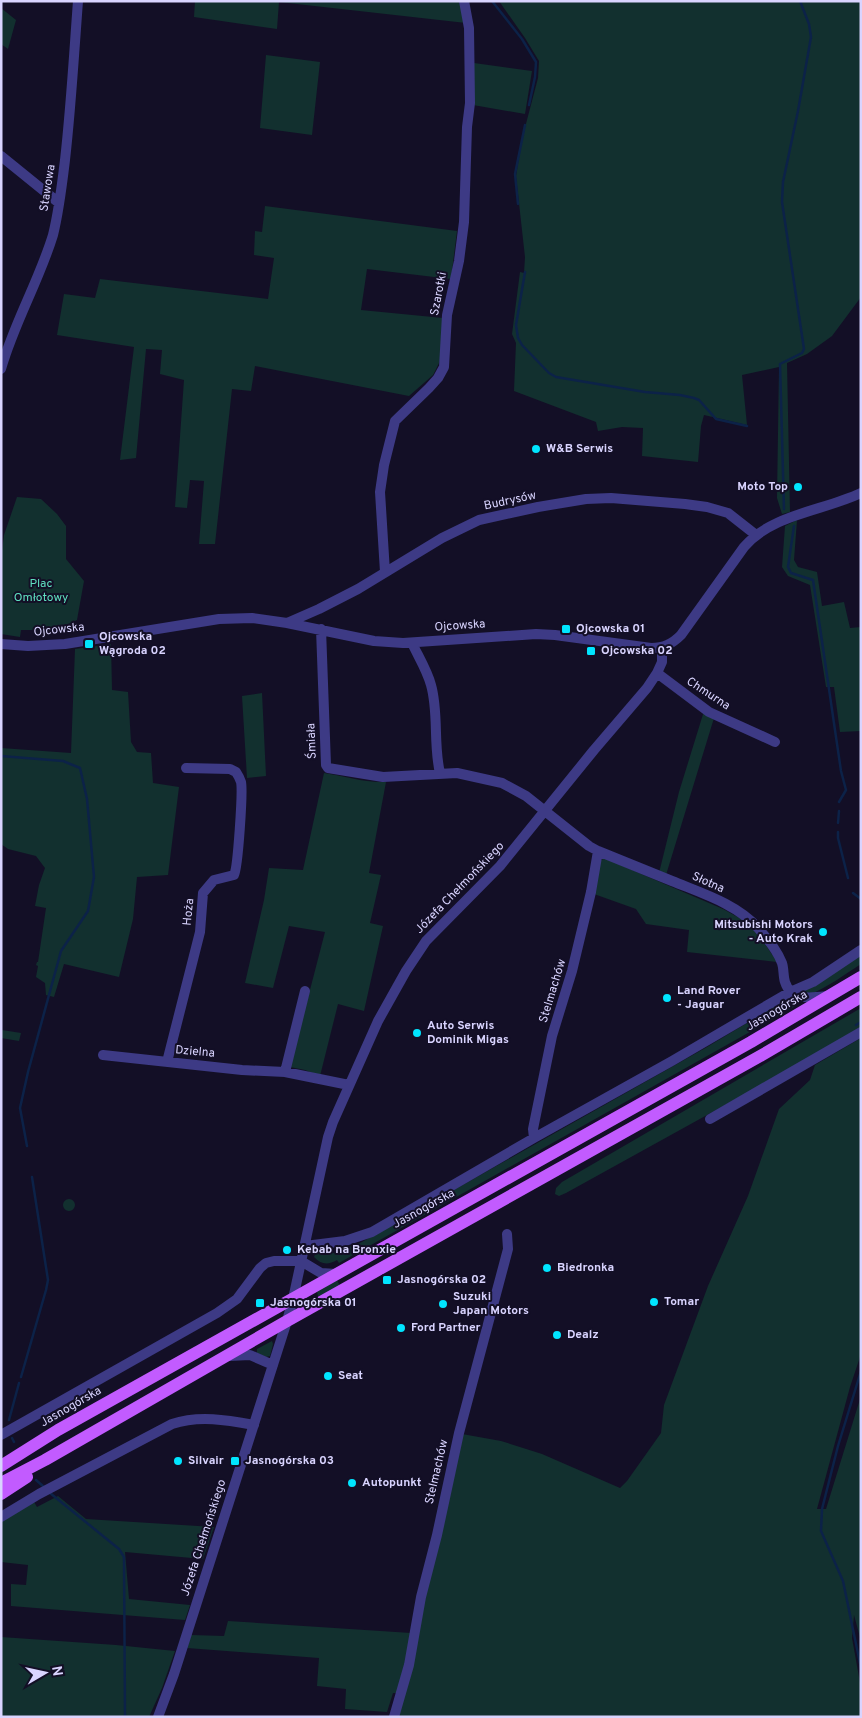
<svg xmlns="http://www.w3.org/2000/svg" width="862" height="1718" font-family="Overpass,sans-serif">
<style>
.green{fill:#12302f}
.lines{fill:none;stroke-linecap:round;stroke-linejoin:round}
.stream{stroke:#0c2248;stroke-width:2.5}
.minor{stroke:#3d3a85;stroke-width:10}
.major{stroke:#c25bff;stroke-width:12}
.poi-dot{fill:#00e5ff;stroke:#130f26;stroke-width:2}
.labels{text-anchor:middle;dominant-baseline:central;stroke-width:4;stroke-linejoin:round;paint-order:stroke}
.street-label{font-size:12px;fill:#d9d4ff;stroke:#130f26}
.poi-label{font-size:12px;font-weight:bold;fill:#d9d4ff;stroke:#130f26;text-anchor:start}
.park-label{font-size:12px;fill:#5fe0c0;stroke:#130f26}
</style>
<rect width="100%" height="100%" fill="#130f26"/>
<!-- green -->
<path class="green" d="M195 1H459L466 23 279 2 277 29 194 17Z
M499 1H861V297L832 336 807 354 787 363 790 512 782 514 777 498 779 367 742 375 747 425 704 415 701 426 698 462 642 456 643 428 622 427 598 431 596 422 514 391 516 343 512 334 520 272 524 273 525 257 516 176 522 139 538 78 539 61 525 38Z
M1 8 16 20 8 49 1 44Z
M266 55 320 62 312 135 260 128Z
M474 63 532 71 525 114 473 105Z
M265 206 457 231 451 279 367 269 361 310 443 318 440 361 433 375 409 396 255 366 251 391 232 389 215 544H199L204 481 190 480 187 508 175 507 184 380 160 374 162 350 146 349 136 458 120 460 134 347 57 335 64 294 95 298 100 279 268 299 274 258 254 255 255 231 262 232Z
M17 497 41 499 57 514 66 526V559L84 581 77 620 55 630H21L20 637 1 634V558L4 535Z
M797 520 794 560 798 567 817 572 822 606 844 602 850 628 861 627V731L840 732 834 687H826L810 585 788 576 782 567 785 526Z
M111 644 112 690 128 692 131 742 137 752 151 753 153 783 179 787 168 875 137 877 133 919 119 977 64 964 54 997 46 995 45 983 36 977 38 966 36 965 37 962H38L46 908 35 906 39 885 45 868 36 856 8 849 1 844V748L71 753 75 649Z
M262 693 266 776 247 778 242 696Z
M704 711 714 718 666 875 659 873 679 792Z
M324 773C344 776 365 783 386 782L369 873 381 875 370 923 383 926 364 1011 338 1004 320 1076 305 1070 290 1067 325 932 289 926 273 988 245 983 264 900 269 868 303 870Z
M604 858 723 909 743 920 759 935 777 962 687 952 689 930 646 924 636 909 594 894 599 862Z
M861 955V964C844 975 828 987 809 995L802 992Z
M787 999 796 1001 797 1003 794 1007 339 1263 337 1260C328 1265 322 1265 314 1257L316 1252V1249L322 1247 326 1253H334L362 1242 707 1047Z
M861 1008V1028L745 1094 566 1193 559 1196 555 1194 556 1188 562 1182Z
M2 1030 21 1033 19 1041 1 1038Z
M861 1038V1354L850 1387 817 1509H826L861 1396V1641L854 1615 852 1638 861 1688V1717H398L462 1434 501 1441 542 1454 620 1488 627 1481 661 1433 664 1405 708 1286 748 1196 779 1109 810 1080 815 1065Z
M63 1205a6 6 0 1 1 12 0a6 6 0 1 1-12 0Z
M337 1280 340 1286 324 1295 318 1296 317 1292Z
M272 1341 273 1344 270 1356 266 1357 257 1353V1349Z
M58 1496 86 1519 214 1527 203 1559 125 1552 129 1599 190 1605 185 1620 11 1606V1584L26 1585 28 1565 1 1562V1522L34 1502 37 1507Z
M228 1621 411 1633 399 1693H393L387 1712 345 1709 346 1689 317 1686 319 1658 187 1648 191 1635 224 1636Z
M1 1637 116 1645 175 1651 162 1688 149 1717H1Z"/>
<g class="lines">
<!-- stream -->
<path class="stream" d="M492 1 522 39 536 62 535 77 529 105
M518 204 515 174 525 125
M525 272 516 325 518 338 522 345 549 373 556 377 645 392 680 395 694 398 699 400 716 419 747 426
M784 509 780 364 802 353 804 349 782 202 783 182 798 111 811 37 809 24 800 1
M794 526 788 567 791 573 813 580 841 771 846 790 839 802
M1 756 63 761 80 768 87 799 94 877 88 911 61 951 28 1072 20 1108 27 1146
M838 823 839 811
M838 832V838L848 878
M853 893 861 899
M856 1025 861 1022
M861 1371 838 1446 822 1509 821 1531 843 1581 861 1668
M21 1377 46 1290 48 1280 32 1177
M9 1420 19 1383
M12 1438 14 1442
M36 1480 44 1487
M50 1493 119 1549 124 1557 125 1717"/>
<!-- minor -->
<path class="minor" d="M1 156 59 203
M1 369C14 323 39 281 53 235 59 211 62 185 65 160 71 107 74 54 78 1
M385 572 380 492 384 465 395 421 429 388 438 378 444 367 447 315 459 261 464 222 467 127 470 103 469 28 464 1
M287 623 319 609 358 589 442 538 479 520 538 507 586 499 611 498 685 504 707 507 728 513 756 535
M321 629 326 765 328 768 383 777 457 773 502 783 526 796 589 846 598 851C623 861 647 871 672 881 701 893 737 904 758 928 767 938 777 950 782 963 784 969 783 976 785 982 791 1001 810 998 827 996
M412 643C418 656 427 670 431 685 439 713 433 744 440 773
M1 644 28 646 65 644 219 619 252 618 287 623 374 641 403 643 536 634 555 635 651 648C664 648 672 644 681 635L744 547C772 514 823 511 861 493
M657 673 709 712 775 742
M103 1055 242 1070 285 1072 349 1085
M167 1062 200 932 203 893 214 880 234 875C238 868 243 791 241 782 240 779 238 775 236 772L230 769 186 768
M285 1072 305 991
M710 1119 861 1032
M534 1138 533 1129 552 1036 572 971 591 892 598 851
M305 1246 345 1241 372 1232 534 1138 672 1061 790 992 813 982 861 950
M301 1261 321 1273 336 1274
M229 1356 250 1355 273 1365
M1 1435 217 1313 237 1299 260 1268 266 1263 274 1261H301
M1 1517 39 1494 172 1424C199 1415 227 1420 254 1425
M158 1717 174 1674 287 1321 293 1299 328 1137 333 1122 378 1021 406 971 426 941 500 866 594 750 647 688 657 673 662 662V648
M394 1717 409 1665 421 1597 437 1535 459 1433 508 1249 507 1234"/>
<!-- major -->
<path class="major" d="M1 1466 58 1430 751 1042 861 977
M1 1483 45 1460 287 1321 762 1055 861 997
M1 1494 27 1477"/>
</g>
<!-- markers -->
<g class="poi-dot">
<circle cx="536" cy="449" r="5"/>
<circle cx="798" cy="487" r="5"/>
<rect x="561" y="624" width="10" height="10" rx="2.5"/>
<rect x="84" y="639" width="10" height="10" rx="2.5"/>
<rect x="586" y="646" width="10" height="10" rx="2.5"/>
<circle cx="823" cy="932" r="5"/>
<circle cx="667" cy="998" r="5"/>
<circle cx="417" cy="1033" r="5"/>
<circle cx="287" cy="1250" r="5"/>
<circle cx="547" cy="1268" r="5"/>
<rect x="382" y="1275" width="10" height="10" rx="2.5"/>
<circle cx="654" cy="1302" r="5"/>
<rect x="255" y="1298" width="10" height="10" rx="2.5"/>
<circle cx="443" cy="1304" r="5"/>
<circle cx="401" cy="1328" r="5"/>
<circle cx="557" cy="1335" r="5"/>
<circle cx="328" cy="1376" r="5"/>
<circle cx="178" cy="1461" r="5"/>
<rect x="230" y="1456" width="10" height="10" rx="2.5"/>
<circle cx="352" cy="1483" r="5"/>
</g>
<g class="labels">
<!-- street labels -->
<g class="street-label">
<text transform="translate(48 188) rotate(-81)">Stawowa</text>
<text transform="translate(439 294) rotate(-79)">Szarotki</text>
<text transform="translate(510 501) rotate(-12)">Budrysów</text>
<text transform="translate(460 626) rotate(-4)">Ojcowska</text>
<text transform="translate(59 630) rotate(-6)">Ojcowska</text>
<text transform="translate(708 694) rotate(33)">Chmurna</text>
<text transform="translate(312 741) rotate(-92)">Śmiała</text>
<text transform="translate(708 883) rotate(24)">Słotna</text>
<text transform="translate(460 888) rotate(-46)">Józefa Chełmońskiego</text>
<text transform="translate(189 912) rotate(-84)">Hoża</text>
<text transform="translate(553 991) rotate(-73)">Stelmachów</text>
<text transform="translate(777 1011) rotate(-30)">Jasnogórska</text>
<text transform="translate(195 1052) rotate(5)">Dzielna</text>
<text transform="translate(424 1209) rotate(-29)">Jasnogórska</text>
<text transform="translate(71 1407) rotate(-30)">Jasnogórska</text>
<text transform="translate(437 1472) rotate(-77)">Stelmachów</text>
<text transform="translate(204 1538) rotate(-72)">Józefa Chełmońskiego</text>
</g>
<!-- poi labels -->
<g class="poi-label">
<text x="546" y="449">W&amp;B Serwis</text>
<text x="788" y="487" text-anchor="end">Moto Top</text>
<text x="576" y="629">Ojcowska 01</text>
<text x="99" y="637">Ojcowska<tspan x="99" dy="14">Wągroda 02</tspan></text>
<text x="601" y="651">Ojcowska 02</text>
<text x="813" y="925" text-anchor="end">Mitsubishi Motors<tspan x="813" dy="14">- Auto Krak</tspan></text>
<text x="677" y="991">Land Rover<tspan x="677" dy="14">- Jaguar</tspan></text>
<text x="427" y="1026">Auto Serwis<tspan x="427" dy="14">Dominik Migas</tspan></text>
<text x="297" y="1250">Kebab na Bronxie</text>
<text x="557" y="1268">Biedronka</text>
<text x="397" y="1280">Jasnogórska 02</text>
<text x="453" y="1297">Suzuki<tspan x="453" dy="14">Japan Motors</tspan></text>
<text x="664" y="1302">Tomar</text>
<text x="270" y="1303">Jasnogórska 01</text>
<text x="411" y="1328">Ford Partner</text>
<text x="567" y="1335">Dealz</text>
<text x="338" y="1376">Seat</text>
<text x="188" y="1461">Silvair</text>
<text x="245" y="1461">Jasnogórska 03</text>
<text x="362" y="1483">Autopunkt</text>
</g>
<!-- park labels -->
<g class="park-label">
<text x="41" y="584">Plac<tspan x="41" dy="14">Omłotowy</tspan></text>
</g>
</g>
<!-- border -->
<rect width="862" height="1718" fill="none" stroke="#d9d4ff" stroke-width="5"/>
<!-- north arrow -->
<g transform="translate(45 1673) rotate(81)" stroke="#130f26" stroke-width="4" paint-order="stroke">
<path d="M0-4L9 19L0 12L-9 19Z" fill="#d9d4ff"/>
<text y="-8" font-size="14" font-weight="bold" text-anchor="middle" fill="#d9d4ff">N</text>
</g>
</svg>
